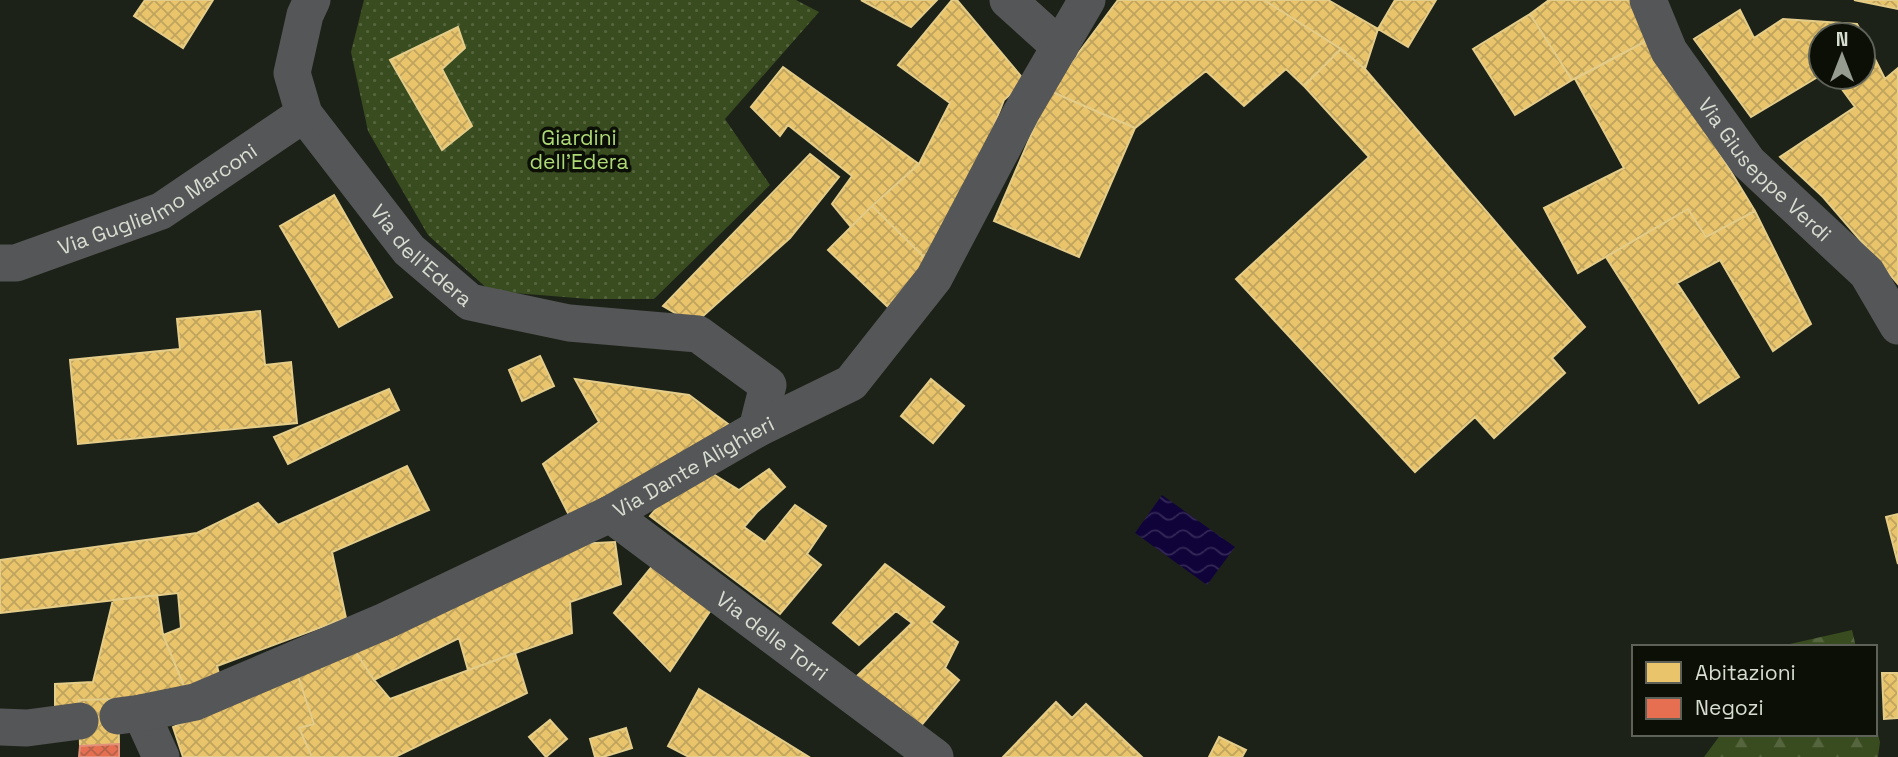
<svg xmlns="http://www.w3.org/2000/svg" width="1898" height="757" font-family="'Space Grotesk',sans-serif">
<style>
.forest{fill:url(#forest-firs)}
.park{fill:url(#park-dots)}
.water{fill:url(#water-waves)}
.homes{fill:url(#homes-cross-hatch);stroke:#e4cc89;stroke-width:2}
.shops{fill:url(#shops-cross-hatch);stroke:#e29077;stroke-width:2}
.lines{fill:none;stroke-linecap:round;stroke-linejoin:round}
.street{stroke:#555657;stroke-width:37}
.labels{text-anchor:middle;dominant-baseline:central;stroke-width:7;stroke-linejoin:round;paint-order:stroke}
.park-label{font-size:21px;fill:#aeda76;stroke:#0b0f06}
.street-label{font-size:21px;fill:#d7ddd0;stroke:#0b0f06}
</style>
<defs>
<pattern id="forest-firs" width="22" height="20" patternUnits="userSpaceOnUse" patternTransform="scale(1.75)"><rect width="22" height="20" fill="#394c1f"/><path d="M5 1l3.5 6h-7zM16 11l3.5 6h-7z" fill="#55653e"/></pattern>
<pattern id="park-dots" width="8" height="8" patternUnits="userSpaceOnUse" patternTransform="scale(1.75)"><rect width="8" height="8" fill="#394c1f"/><path d="M2 2h.1M6 6h.1" fill="none" stroke="#55653e" stroke-width="1.8" stroke-linecap="round"/></pattern>
<pattern id="water-waves" width="16" height="10" patternUnits="userSpaceOnUse" patternTransform="scale(1.75)"><rect width="16" height="10" fill="#10033a"/><path d="M0 5q4-4 8 0t8 0" fill="none" stroke="#322755"/></pattern>
<pattern id="homes-cross-hatch" width="8" height="8" patternUnits="userSpaceOnUse" patternTransform="scale(1.75)"><rect width="8" height="8" fill="#e9c46a"/><path d="M0 0l8 8M0 8l8-8" fill="none" stroke="#bfa45f"/></pattern>
<pattern id="shops-cross-hatch" width="8" height="8" patternUnits="userSpaceOnUse" patternTransform="scale(1.75)"><rect width="8" height="8" fill="#e76f51"/><path d="M0 0l8 8M0 8l8-8" fill="none" stroke="#b5624b"/></pattern>
</defs>
<rect width="100%" height="100%" fill="#1d2218"/>
<!-- forest -->
<path class="forest" d="M1852 630 1856 647H1787L1790 644Z
M1875 723 1880 742 1878 757H1704L1721 734H1875Z"/>
<!-- park -->
<path class="park" d="M364 0H796L819 12 725 119 770 185 654 299H589L490 291 428 235 368 131 351 52Z"/>
<!-- water -->
<path class="water" d="M1162 495 1235 547 1207 585 1135 533Z"/>
<!-- homes -->
<path class="homes" d="M145 0H213L183 48 134 16Z
M861 0H937L911 27Z
M952 0H957L1025 81 1004 100 968 192 930 263 872 206 919 164 950 103 898 65Z
M1118 0H1264L1341 49 1304 86 1286 69 1244 106 1206 71 1135 128 1050 91Z
M1264 0H1328L1378 29 1365 69 1341 49Z
M1395 0H1436L1408 47 1378 29Z
M1549 0H1634L1650 39 1572 80 1530 14Z
M1854 0H1898V9Z
M1740 10 1754 38 1783 19 1857 24 1863 35H1821V75L1751 117 1694 39Z
M1530 14 1572 80 1515 115 1473 49Z
M458 27 465 48 442 69 472 126 442 150 390 60Z
M1863 35 1885 79 1898 68V284L1823 197 1780 157 1855 107 1833 77H1863Z
M1650 39 1755 211 1706 237 1688 209 1578 273 1544 208 1624 168 1575 79Z
M1341 49 1365 69 1585 327 1552 358 1565 373 1494 438 1475 417 1415 472 1236 279 1369 157 1304 86Z
M783 67 919 164 872 206 851 227 832 204 852 176 788 125 780 136 751 107Z
M1050 91 1135 128 1079 257 994 221Z
M810 154 839 177 790 238 694 324 663 306Z
M334 195 392 297 339 327 280 226Z
M872 206 930 263 888 307 828 250Z
M1688 209 1706 237 1755 211 1811 324 1773 351 1720 260 1677 283 1739 377 1699 403 1606 257Z
M260 311 265 365 291 362 297 423 78 444 70 360 180 349 177 319Z
M540 356 554 386 522 401 509 370Z
M575 379 689 395 736 430 572 521 543 464 599 422Z
M931 379 964 406 933 443 901 416Z
M389 389 399 410 288 464 274 437Z
M407 466 429 510 332 552 346 618 217 666 220 678 186 691 163 635 181 628 178 593 0 613V560L197 533 258 503 278 525Z
M769 469 785 487 757 512 744 527 765 542 795 505 826 526 807 554 821 565 780 614 650 516 675 487 710 472 739 490Z
M1898 514V564L1886 517Z
M615 542 621 584 570 602 572 633 468 670 459 638 374 680 351 645 576 544Z
M658 559 717 601 670 671 614 613Z
M885 564 944 607 931 622 958 642 945 668 959 680 920 727 855 678 912 623 896 611 859 645 833 623Z
M157 595 163 635 186 691 118 699 79 700V709L55 714V684L93 682 113 600Z
M351 645 374 680 390 699 515 653 527 693 395 757H312L299 728 314 724 297 673Z
M297 673 314 724 299 728 312 757H183L173 727Z
M1882 673H1898V718L1884 719Z
M699 689 809 757H689L668 746Z
M118 699 119 744 80 746 79 700Z
M1056 702 1072 718 1086 704 1142 757H1003Z
M550 720 567 739 546 757 529 737Z
M626 728 632 748 603 757H595L590 739Z
M1219 737 1246 750 1242 757H1209Z"/>
<!-- shops -->
<path class="shops" d="M119 744V757H79L80 746Z"/>
<g class="lines">
<!-- street -->
<g class="street">
<path id="s1" d="M312 0 305 15 292 73 304 114 409 250 470 302 569 323 698 334 768 385 757 429"/>
<path d="M1008 0 1060 47"/>
<path id="s2" d="M1648 0 1669 51 1748 162 1867 273 1898 326"/>
<path id="s3" d="M0 263H16L161 211 304 114"/>
<path id="s4" d="M610 514 935 757"/>
<path d="M141 713 161 757"/>
<path id="s5" d="M118 716 141 713 195 702 385 621 610 514 757 429 851 383 934 278 1021 113 1087 0"/>
<path d="M0 727 27 728 80 721"/>
</g>
</g>
<g class="labels">
<!-- park labels -->
<g class="park-label">
<text x="579" y="137">Giardini<tspan x="579" dy="24">dell'Edera</tspan></text>
</g>
<!-- street labels -->
<g class="street-label">
<text stroke="none"><textPath href="#s2" startOffset="208">Via Giuseppe Verdi</textPath></text>
<text stroke="none"><textPath href="#s3" startOffset="172">Via Guglielmo Marconi</textPath></text>
<text stroke="none"><textPath href="#s1" startOffset="303">Via dell'Edera</textPath></text>
<text stroke="none"><textPath href="#s5" startOffset="630">Via Dante Alighieri</textPath></text>
<text stroke="none"><textPath href="#s4" startOffset="203">Via delle Torri</textPath></text>
</g>
</g>
<!-- legend -->
<rect x="1632" y="645" width="245" height="91" fill="#0b0f06" stroke="#5d6157" stroke-width="2"/>
<rect x="1646" y="662" width="35" height="21" fill="#e9c46a" stroke="#5d6157" stroke-width="2"/>
<text x="1695" y="680" font-size="21" fill="#d7ddd0">Abitazioni</text>
<rect x="1646" y="698" width="35" height="21" fill="#e76f51" stroke="#5d6157" stroke-width="2"/>
<text x="1695" y="715" font-size="21" fill="#d7ddd0">Negozi</text>
<!-- north arrow -->
<g transform="translate(1842 56)"><circle r="33" fill="#0b0f06" stroke="#5d6157" stroke-width="2"/>
<path d="M0-5L12 26L0 18L-12 26Z" fill="#969c90"/>
<text y="-10" font-size="19" font-weight="bold" text-anchor="middle" fill="#d7ddd0">N</text>
</g>
</svg>
